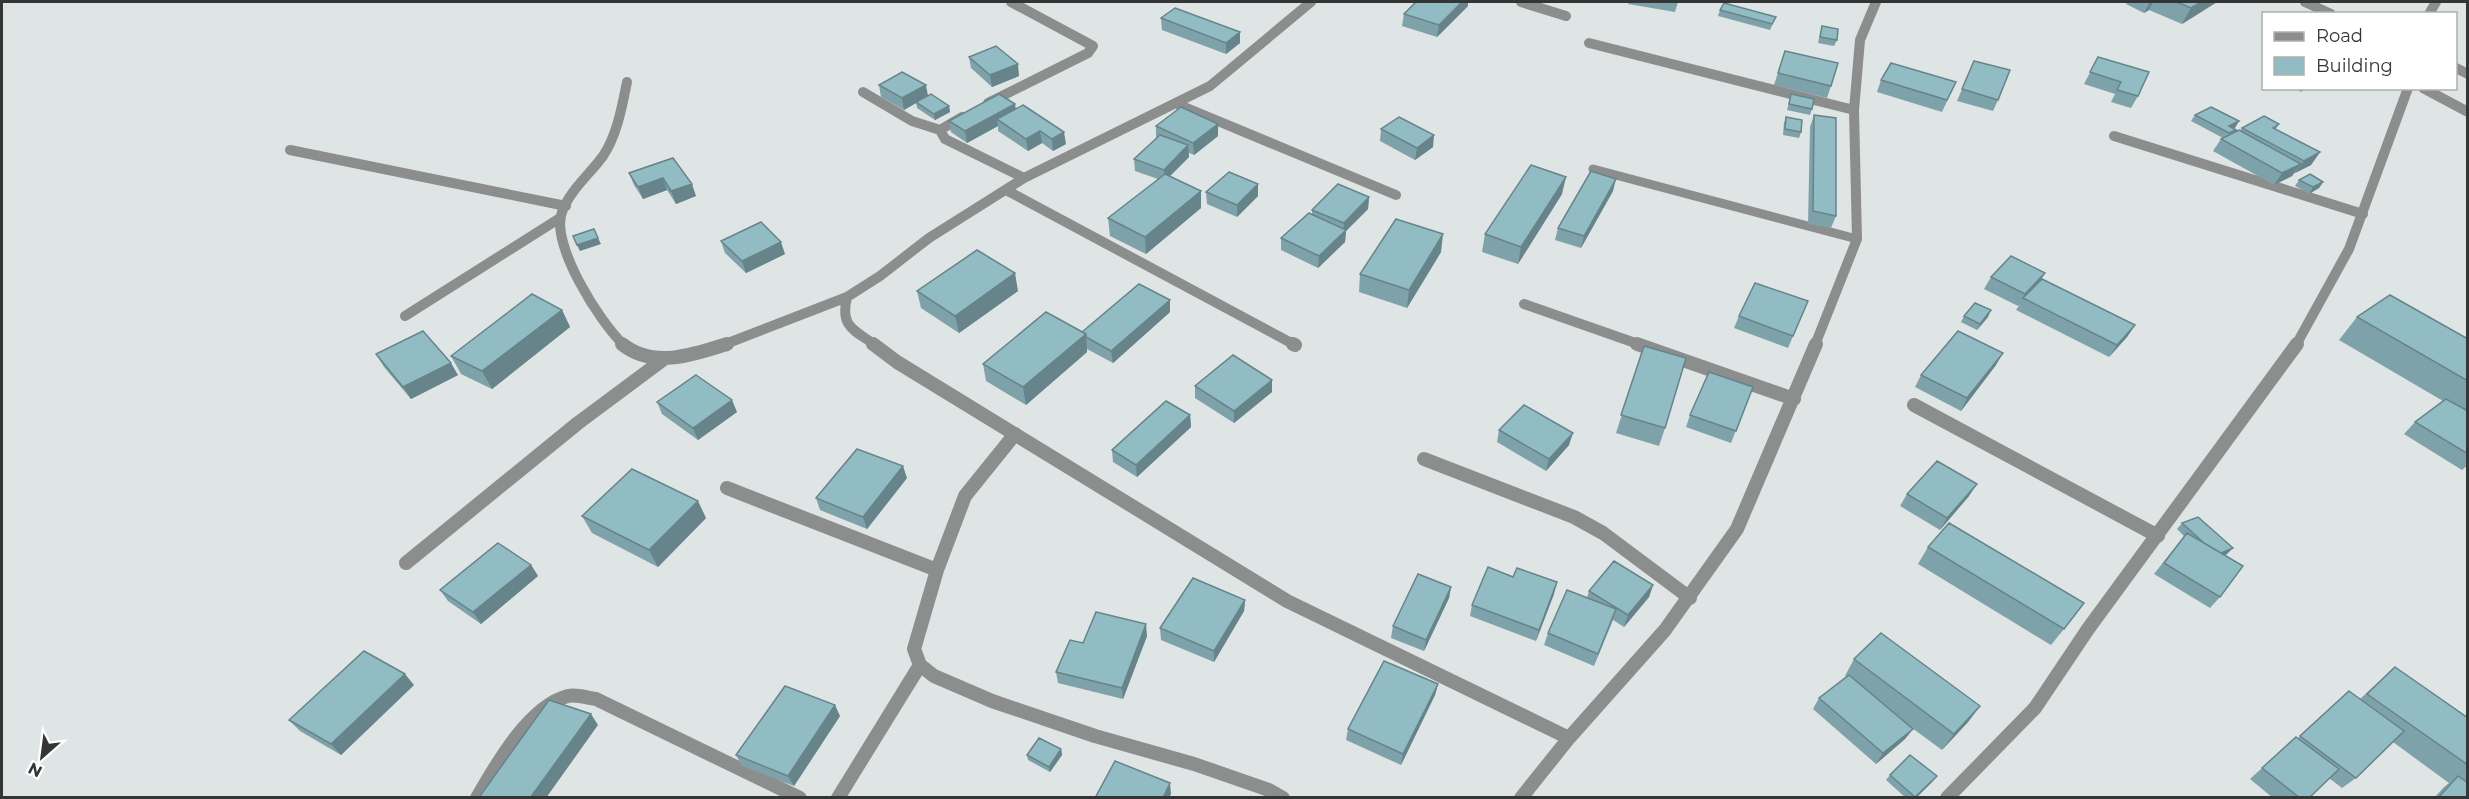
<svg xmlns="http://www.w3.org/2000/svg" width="2469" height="799" font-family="Montserrat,sans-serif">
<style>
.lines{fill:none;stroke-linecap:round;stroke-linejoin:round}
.service{stroke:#8c8e8d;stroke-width:9}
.minor-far1{stroke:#8c8e8d;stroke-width:10}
.minor{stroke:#8c8e8d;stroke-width:14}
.tertiary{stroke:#8c8e8d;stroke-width:10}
.wall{fill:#7ea2a9}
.shaded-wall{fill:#668489}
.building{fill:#92bcc4;stroke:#668489;stroke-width:1.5}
</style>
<rect width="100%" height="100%" fill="#dfe4e4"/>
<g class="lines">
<!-- service -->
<path class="service" d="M1593 169 1857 239"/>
<!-- minor-far1 -->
<path class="minor-far1" d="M1521 2 1566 16
M2429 14 2436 2
M1589 43 1854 110
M2423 88 2468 112
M863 92 912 121 940 130
M988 103 1088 53 1093 46 1011 2
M1177 104 1396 195
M962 117 940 130 945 139 1024 178
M2114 136 2363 214
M290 150 566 206
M1006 190 1295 345
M1524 304 1641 345
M405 316 560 218
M624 345C600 323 550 244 562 212 570 190 590 174 603 156 617 135 622 107 627 82
M723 345 847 297
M875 345C853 329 840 327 847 297L880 276 929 238 1024 178 1210 86 1311 2
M1815 345 1857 239 1854 110 1860 40 1876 2
M2296 345 2349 249 2408 88"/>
<!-- minor -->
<path class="minor" d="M622 344C653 369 693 355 727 344
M873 344 897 362 1287 601 1569 738
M1293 344 1295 345
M1637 344 1794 399
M1914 405 2158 536
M1015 434 965 496 937 570 914 649 920 665 934 676 992 701 1095 736 1194 764 1269 790 1283 798
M1424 459 1574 517 1603 533 1690 598
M727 488 937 570
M406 563 578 423 664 359
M477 798C496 765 529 706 568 696 577 694 587 698 596 699L800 798
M838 798 920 665
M1521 798 1569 738 1665 630 1737 529 1816 344
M1947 798 2035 708 2088 629 2297 344"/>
<!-- tertiary -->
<path class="tertiary" d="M2305 2 2331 14
M2456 68 2468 74"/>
</g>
<!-- wall -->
<path class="wall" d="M1416 2H1468V6L1437 37 1402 26 1404 14Z
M1629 2H1678L1675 12 1628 4Z
M2127 2H2217L2182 24 2149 10 2144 13 2126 4Z
M1720 10 1776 17 1770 30 1718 16Z
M1161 18 1240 32V43L1226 54 1162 30Z
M1822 26 1837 40 1834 46 1818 43Z
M1785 51 1831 86 1827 98 1774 85Z
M969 57 1019 76 992 87 971 68Z
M2098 57 2138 96 2131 108 2111 102 2115 94 2084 84Z
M1974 61 1998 100 1993 111 1957 101Z
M1881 80 1956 82 1942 112 1877 92Z
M879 85 928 96 949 106 950 112 935 120 917 108 916 103 904 110 881 97Z
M2295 88H2307L2301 92Z
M1791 94 1812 109 1810 115 1787 110Z
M1016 109 1066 144 1053 151 1042 143 1028 151 998 131V126L967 143 951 132 949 121Z
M1814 115 1836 216 1831 228 1808 224 1810 127Z
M2195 115 2235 128H2233L2236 130 2234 133 2240 131 2242 128 2279 124 2276 129 2320 152 2311 165 2295 173H2294L2292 176 2274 185 2213 151 2221 139 2223 138 2191 121Z
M1786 117 1801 132 1799 138 1783 135 1784 123Z
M1218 124V136L1194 155 1189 153V157L1170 176 1201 191V208L1146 254 1110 236 1108 218 1158 179 1135 171 1134 159 1156 138V126Z
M1381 129 1433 147 1415 160 1380 141Z
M673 158 696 196 676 204 667 190 643 199 634 185 629 173Z
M2299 180 2323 182 2319 188 2309 194 2295 186Z
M1613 191 1581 248 1555 240 1558 228Z
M1206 192 1258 196 1237 217 1207 204Z
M1562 194 1518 264 1482 252 1485 234Z
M1369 197 1368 209 1346 231 1345 242 1318 268 1281 250V238L1312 214V210Z
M721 241 785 254 746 273 725 253Z
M1441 252 1407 308 1359 292 1360 274Z
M1991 277 2041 280 2135 325 2127 337 2109 357 2016 310 2020 304 2018 306 1984 289Z
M917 291H1018L959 333 921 308Z
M1808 301 1788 348 1734 328 1739 316Z
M562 310 570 327 492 389 461 374 451 356Z
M1170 312 1113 363 1087 349V352L1026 405 986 381 983 364 1082 332Z
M1964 316 1988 317 1977 330 1961 322Z
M2357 317 2468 339V465L2462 470 2404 434 2415 422 2443 401 2339 340Z
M1644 346 1665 428 1659 446 1616 433Z
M376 354 458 375 411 399 384 367Z
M1996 365 1961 411 1915 387 1921 375Z
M1195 386 1272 392 1234 423 1195 398Z
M1753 387 1731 443 1686 427 1690 415Z
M657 402 737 412 698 440 662 414Z
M1190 415 1191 427 1137 477 1113 462 1112 450Z
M1499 430 1569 445 1546 471 1497 442Z
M907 478 867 529 820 510 816 498Z
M1907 494 1969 496 1940 530 1900 506Z
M582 516 706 518 658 567 592 533Z
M2182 523 2227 554 2225 555 2220 597 2210 608 2154 574 2184 536 2177 529Z
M1928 547 2064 629 2051 645 1918 564Z
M531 565 538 576 481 624 448 601 440 590Z
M1513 577 1554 594 1536 641 1470 616 1472 605Z
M1653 585 1649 597 1624 627 1613 620 1594 666 1544 645 1548 633 1587 598 1589 591Z
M1451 587 1449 598 1424 651 1391 638 1393 626Z
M1245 600 1244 611 1214 662 1161 640 1160 628Z
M1147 636 1123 699 1058 683 1056 672 1083 643Z
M1854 659 1980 706 1968 722 1942 750 1904 722 1913 729 1905 739 1876 764 1813 709 1819 698 1846 677 1845 676Z
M2395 667 2468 718V798H2434L2444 787 2449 783 2393 742 2356 778 2342 788 2329 778 2309 798H2273L2250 779 2296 737 2298 738 2349 691 2360 699Z
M1438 684 1435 695 1401 765 1346 740 1348 729Z
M414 685 341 755 300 731 289 720Z
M840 716 794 786 742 766 736 755Z
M1061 749 1062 755 1050 772 1028 760 1027 755Z
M1890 775 1932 782 1916 798H1906L1886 780Z"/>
<!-- shaded-wall -->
<path class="shaded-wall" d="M1462 2H1468V6L1437 37 1439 25Z
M2150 2H2153L2149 10 2144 13Z
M2201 2H2217L2182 24 2191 8Z
M1240 32V43L1226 54V43Z
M1018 64 1019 76 992 87 990 75Z
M926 85 928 96 904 110 902 98Z
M1015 104 1017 116 997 119 998 126 967 143 965 131Z
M949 106 950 112 935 120 934 114Z
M2239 121 2235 128 2225 132 2229 126Z
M1218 124V136L1194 155 1193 143Z
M1040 131 1042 143 1028 151 1026 139Z
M1064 132 1066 144 1053 151 1052 139Z
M1434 135 1433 147 1415 160 1417 148Z
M1188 145 1189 157 1164 182V170Z
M2320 152 2311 165 2295 173 2304 161Z
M2301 164 2292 176 2274 185 2282 173Z
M1566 177 1562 194 1518 264 1521 247Z
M663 178 667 190 643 199 638 187Z
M1616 179 1613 191 1581 248 1584 236Z
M2323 182 2319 188 2309 194 2313 187Z
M692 184 696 196 676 204 671 191Z
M1258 184V196L1237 217V205Z
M1201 191V208L1146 254 1145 237Z
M1369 197 1368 209 1346 231 1345 242 1318 268 1319 256 1343 233 1344 223Z
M1443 234 1441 252 1407 308 1409 290Z
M598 238 601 244 580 251 577 245Z
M781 242 785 254 746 273 742 261Z
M1015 273 1018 291 959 333 955 316Z
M2045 273 2038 285 2023 298 2018 306 2025 294Z
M1170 300V312L1113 363 1111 351Z
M562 310 570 327 492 389 482 371Z
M1991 310 1988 317 1977 330 1980 324Z
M2135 325 2127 337 2109 357 2117 345Z
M1086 334 1087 352 1026 405 1023 387Z
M2003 353 1996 365 1961 411 1967 398Z
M451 363 458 375 411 399 403 387Z
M1272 380V392L1234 423V411Z
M732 400 737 412 698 440 693 428Z
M1190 415 1191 427 1137 477 1136 465Z
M1573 433 1569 445 1546 471 1549 459Z
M903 466 907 478 867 529 863 517Z
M1977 484 1969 496 1940 530 1947 518Z
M698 501 706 518 658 567 649 550Z
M2233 548 2227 554 2211 561 2217 555Z
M531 565 538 576 481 624 473 612Z
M1557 582 1554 594 1536 641 1539 630Z
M1653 585 1649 597 1624 627 1628 615Z
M1451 587 1449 598 1424 651 1426 640Z
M1245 600 1244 611 1214 662V651Z
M1146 624 1147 636 1123 699 1122 688Z
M405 674 414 685 341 755 331 744Z
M1438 684 1435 695 1401 765 1403 754Z
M835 705 840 716 794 786 788 776Z
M1980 706 1968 722 1942 750 1954 734Z
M591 714 598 725 546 798H530Z
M1913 729 1905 739 1876 764 1883 753Z
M1061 749 1062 755 1050 772 1049 767Z
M1937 776 1932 782 1916 798H1915Z
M1170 783 1171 794 1169 798H1163Z"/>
<!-- building -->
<path class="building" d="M1416 2H1462L1439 25 1404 14Z
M2177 2H2201L2191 8Z
M1724 3 1776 17 1772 24 1720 10Z
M1175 8 1240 32 1226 43 1161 18Z
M1822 26 1838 29 1837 40 1820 37Z
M996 46 1018 64 990 75 969 57Z
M1785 51 1838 63 1831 86 1778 73Z
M2098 57 2149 72 2138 96 2117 90 2121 82 2090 72Z
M1974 61 2010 70 1998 100 1962 89Z
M1891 63 1956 82 1947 100 1881 80Z
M902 72 926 85 902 98 879 85Z
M931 94 949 106 934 114 916 102Z
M999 94 1015 104 965 131 949 121Z
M1791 94 1814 99 1812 109 1789 104Z
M1023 105 1064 132 1052 139 1040 131 1026 139 997 119Z
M1181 107 1218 124 1193 143 1156 126Z
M2211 107 2239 121 2229 126 2236 130 2229 133 2195 115Z
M1814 115 1836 118V216L1813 211Z
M2264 116 2279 124 2273 128 2320 152 2304 161 2242 128Z
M1399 117 1434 135 1417 148 1381 129Z
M1786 117 1802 120 1801 132 1785 129Z
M2239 130 2301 164 2282 173 2221 139Z
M1160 135 1188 145 1164 170 1134 159Z
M673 158 692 184 671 191 663 178 638 187 629 173Z
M1531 165 1566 177 1521 247 1485 234Z
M1591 171 1616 179 1584 236 1558 228Z
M1229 172 1258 184 1237 205 1206 192Z
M1165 174 1201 191 1145 237 1108 218Z
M2310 174 2323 182 2313 187 2299 180Z
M1338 184 1369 197 1344 223 1312 210Z
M1309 213 1346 230 1319 256 1281 238Z
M1396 219 1443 234 1409 290 1360 274Z
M761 222 781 242 742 261 721 241Z
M594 229 598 238 577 245 573 236Z
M977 250 1015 273 955 316 917 291Z
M2011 256 2045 273 2025 294 1991 277Z
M2042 279 2135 325 2117 345 2023 298Z
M1755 283 1808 301 1793 336 1739 316Z
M1139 284 1170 300 1111 351 1086 337V334L1082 332Z
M532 294 562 310 482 371 451 356Z
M2390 295 2468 339V381L2357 317Z
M1975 303 1991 310 1980 324 1964 316Z
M1046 312 1086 334 1023 387 983 364Z
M423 331 451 363 403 387 376 354Z
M1958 331 2003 353 1967 398 1921 375Z
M1644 346 1686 358 1665 428 1621 415Z
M1233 355 1272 380 1234 411 1195 386Z
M1709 372 1753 387 1736 431 1690 415Z
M696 375 732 400 693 428 657 402Z
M2446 399 2468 411V454L2415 422Z
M1166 401 1190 415 1136 465 1112 450Z
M1524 405 1573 433 1549 459 1499 430Z
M857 449 903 466 863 517 816 498Z
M1937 461 1977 484 1947 518 1907 494Z
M632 469 698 501 649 550 582 516Z
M2198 517 2233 548 2221 553 2204 543 2182 523Z
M1949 523 2084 603 2064 629 1928 547Z
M2187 533 2243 566 2220 597 2164 563Z
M498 543 531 565 473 612 440 590Z
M1614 561 1653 585 1628 615 1589 591Z
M1488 567 1513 577 1517 568 1557 582 1539 630 1472 605Z
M1418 574 1451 587 1426 640 1393 626Z
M1193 578 1245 600 1214 651 1160 628Z
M1567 590 1616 609 1598 654 1548 633Z
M1096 612 1146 624 1122 688 1056 672 1070 640 1083 643Z
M1881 633 1980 706 1954 734 1854 659Z
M364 651 405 674 331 744 289 720Z
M1384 661 1438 684 1403 754 1348 729Z
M2395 667 2468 718V765L2367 694Z
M1849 675 1913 729 1883 753 1819 698Z
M785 686 835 705 788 776 736 755Z
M2349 691 2404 731 2356 778 2300 736Z
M549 700 591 714 530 798H483L480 796Z
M2296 737 2339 769 2309 798H2300L2262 768Z
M1039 738 1061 749 1049 767 1027 755Z
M1910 755 1937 776 1915 797 1890 775Z
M1115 761 1170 783 1163 798H1095Z
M2458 776 2468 783V798H2438Z"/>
<!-- border -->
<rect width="2469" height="799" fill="none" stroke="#343636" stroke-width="6"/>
<!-- legend -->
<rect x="2262" y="12" width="195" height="78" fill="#ffffff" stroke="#aeafaf" stroke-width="1.5"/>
<rect x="2274" y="32" width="30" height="9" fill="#8c8e8d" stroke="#aeafaf" stroke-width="1.5"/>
<text x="2316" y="42" font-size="18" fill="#343636">Road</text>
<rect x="2274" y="57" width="30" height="18" fill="#92bcc4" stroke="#aeafaf" stroke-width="1.5"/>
<text x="2316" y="72" font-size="18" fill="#343636">Building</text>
<!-- north arrow -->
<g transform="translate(42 757) rotate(208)" stroke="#ffffff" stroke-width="4.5" paint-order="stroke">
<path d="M0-4.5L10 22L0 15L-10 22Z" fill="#343636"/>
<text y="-9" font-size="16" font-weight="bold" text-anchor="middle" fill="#343636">N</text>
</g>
</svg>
